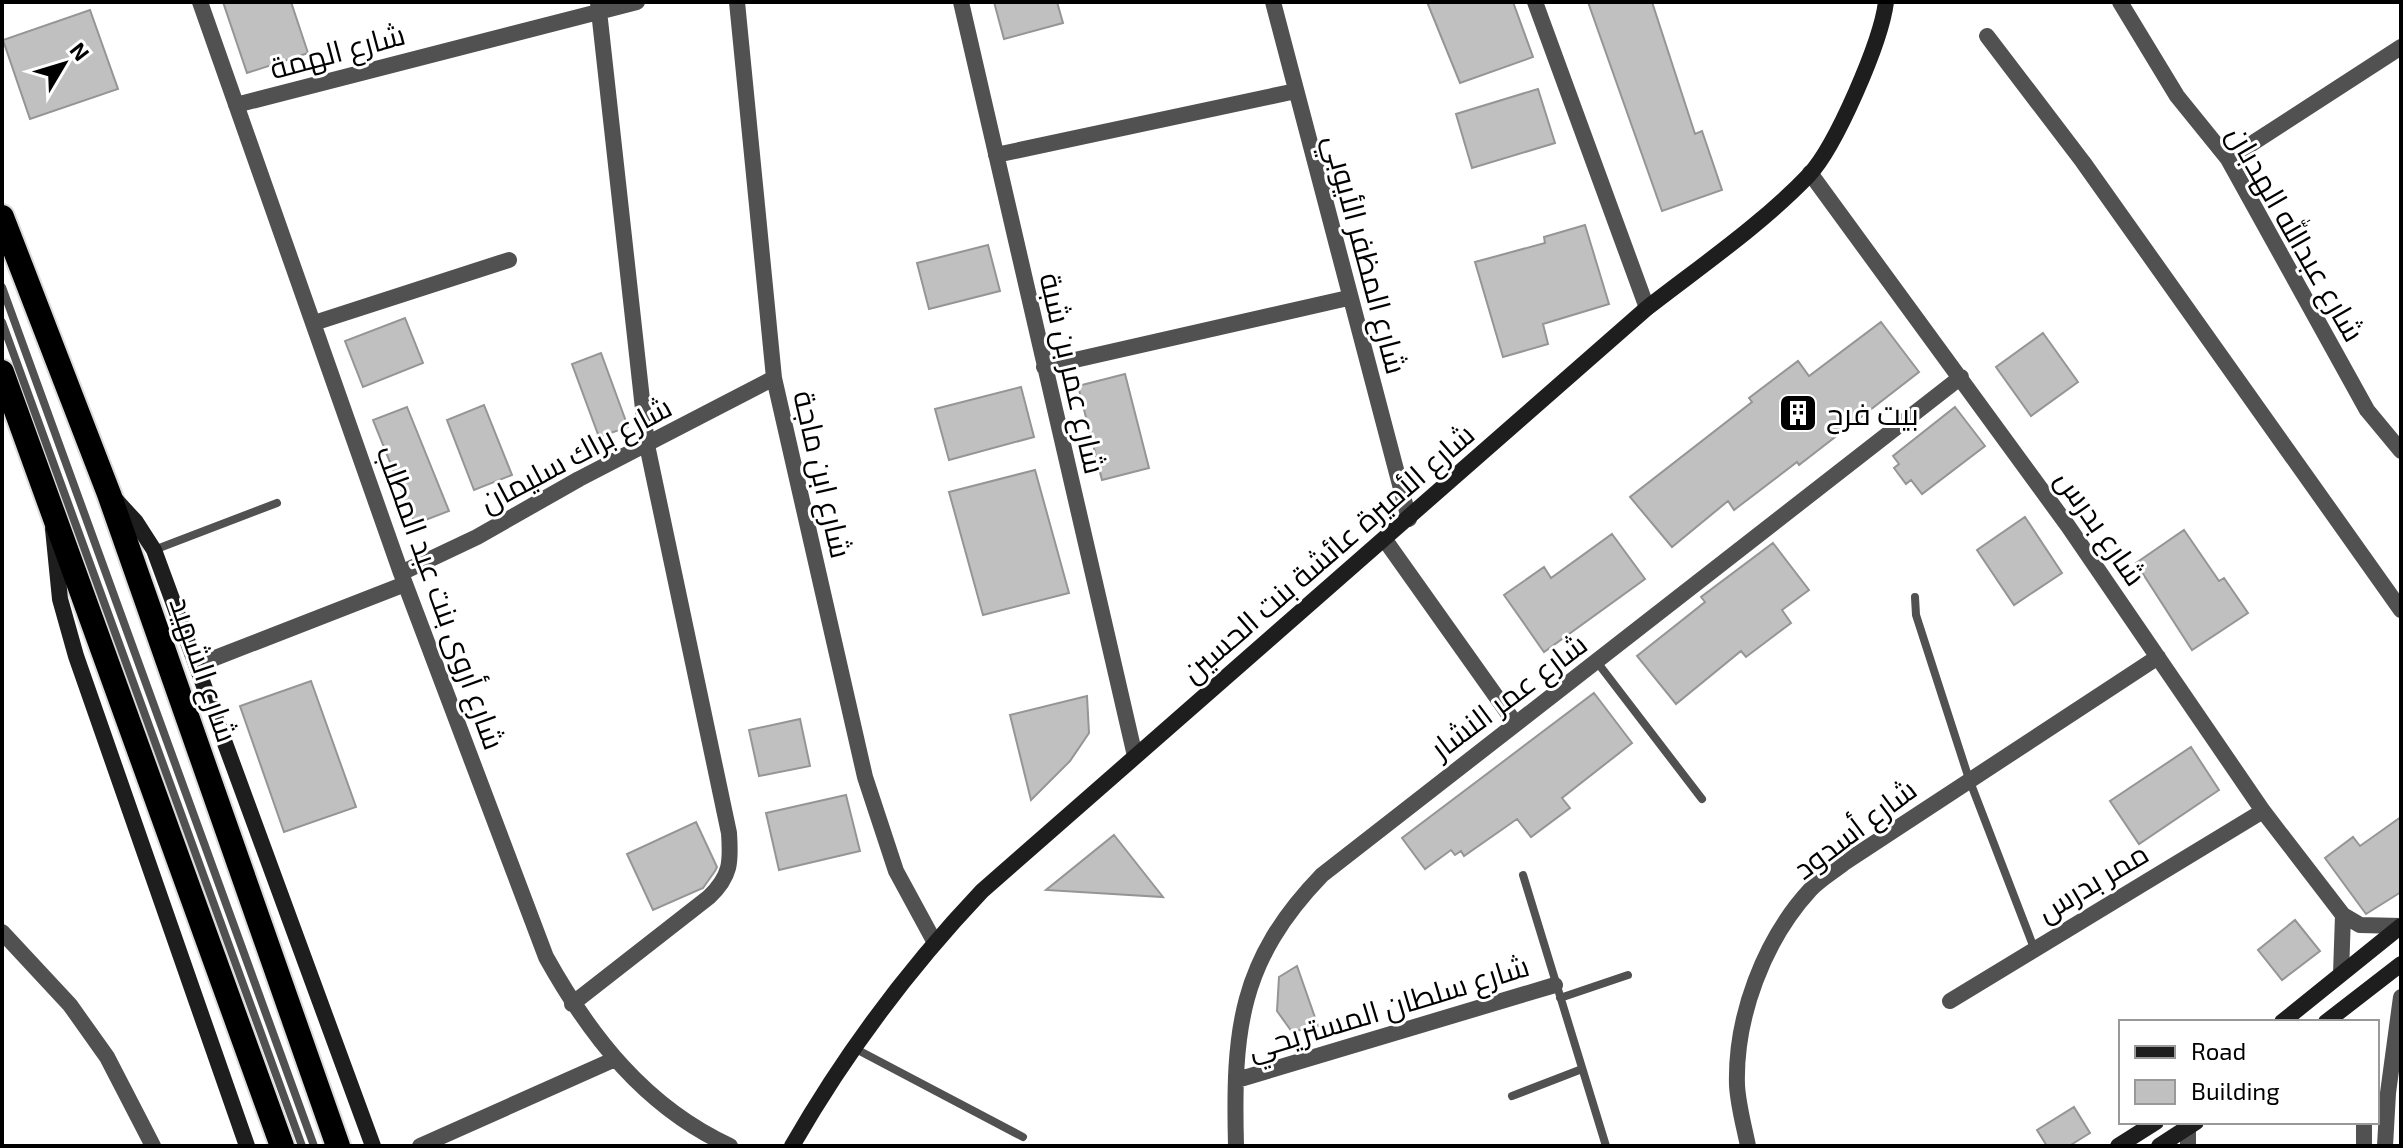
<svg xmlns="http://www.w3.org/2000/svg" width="2403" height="1148" font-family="'Exo 2',Cairo,sans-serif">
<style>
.building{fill:#c0c0c0;stroke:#959595;stroke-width:2}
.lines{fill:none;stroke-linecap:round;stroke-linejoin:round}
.highway-casing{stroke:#dbdbdb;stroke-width:28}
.lane{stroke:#515151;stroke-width:8}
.street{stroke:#515151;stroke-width:16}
.secondary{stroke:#1e1e1e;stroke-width:16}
.highway{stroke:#000;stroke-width:24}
.labels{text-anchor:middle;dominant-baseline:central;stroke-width:6;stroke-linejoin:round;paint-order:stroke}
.street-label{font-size:30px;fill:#000;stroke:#fff}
.poi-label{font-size:30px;fill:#000;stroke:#fff;text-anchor:start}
</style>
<rect width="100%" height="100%" fill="#fff"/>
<!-- building -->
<path class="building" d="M223 2H291L308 53 247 73Z
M994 2H1057L1063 23 1004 39Z
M1427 2H1513L1533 57 1460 83Z
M1588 2H1652L1695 134 1702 131 1722 190 1662 211Z
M90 10 118 89 30 119 3 40Z
M1538 89 1555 143 1472 168 1456 114Z
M1585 225 1609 304 1543 324 1548 344 1503 357 1475 262 1545 243 1544 237Z
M988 245 1000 291 929 309 917 263Z
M405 318 423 363 363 387 345 341Z
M1881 322 1919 372 1799 465 1797 462 1734 510 1728 501 1672 547 1630 497 1752 402 1749 398 1798 361 1809 376Z
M2043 333 2078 382 2031 416 1996 367Z
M601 353 628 427 599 437 572 364Z
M1125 374 1149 468 1102 480 1078 386Z
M1021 387 1034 437 949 460 935 409Z
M484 405 512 475 474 490 447 420Z
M407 407 449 511 415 524 373 420Z
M1955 407 1985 446 1922 494 1911 480 1906 484 1894 468 1899 464 1893 456Z
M1035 470 1069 593 983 615 949 492Z
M2025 517 2062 573 2014 605 1977 550Z
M2184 530 2219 581 2224 578 2248 613 2192 650 2136 563Z
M1612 534 1645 579 1544 652 1504 595 1544 567 1551 578Z
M1773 543 1809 590 1782 610 1791 623 1746 657 1741 651 1676 704 1637 656 1705 602 1701 597Z
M311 681 356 807 284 832 240 706Z
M1594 693 1632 743 1562 798 1570 808 1531 837 1517 819 1464 856 1461 851 1455 855 1451 850 1425 869 1402 838Z
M1087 696 1089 733 1070 761 1031 800 1010 715Z
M800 719 810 766 759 776 749 730Z
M2191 747 2219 790 2139 844 2110 801Z
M846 795 860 851 779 870 766 813Z
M2401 817V892L2366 914 2325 858 2353 837 2360 846Z
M696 822 717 867 715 871 703 888 653 910 627 854Z
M1114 835 1163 897 1046 890Z
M2295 920 2320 951 2282 980 2258 950Z
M1297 966 1318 1026 1292 1032 1277 1011 1279 977Z
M2074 1107 2090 1133 2069 1146H2047L2037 1130Z"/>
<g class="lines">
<!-- highway casing -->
<g class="highway-casing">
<path id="highway" d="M2 217 109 494 338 1146
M2 372 282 1146"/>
</g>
<!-- lane -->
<path class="lane" d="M2 287 314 1146
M2 322 302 1146
M154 550 277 503
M1915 597 1916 615 1969 779 2034 948
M1597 662 1702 799
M1523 875 1606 1146
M1560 998 1628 975
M854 1048 1023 1137
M1512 1096 1582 1069"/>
<!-- street -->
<path class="street" d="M200 2 401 573 546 957C590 1036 645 1107 730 1146
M737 2 774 378 865 777 896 871 934 941
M961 2 1135 756
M1273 2 1409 519
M1535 2 1647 308
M2120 2 2177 96 2228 159 2367 410 2401 451
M1987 36 2083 162 2401 610
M236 105 637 2
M996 155 1296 91
M2228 159 2401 47
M1810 173 2068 526 2263 811 2343 915 2360 925 2401 926
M314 323 509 260
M1044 367 1348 298
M1385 540 1515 723
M401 573 477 537 579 479 774 378
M197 665 405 584
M2 932 70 1005 107 1057 153 1146
M2341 974 2343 915
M1950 1001 2263 811
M572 1004 709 897C731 876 731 862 729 833L647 445 598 2
M1237 1080 1555 985
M420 1146 613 1060
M1236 1146C1233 1030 1239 961 1322 875L1961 377
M1748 1146C1744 1126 1738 1105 1737 1085 1735 1017 1764 940 1810 890 1819 880 1833 872 1844 863L2158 657
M2188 1146V1128
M2364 1146V1122
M2385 1146 2388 1093 2401 997"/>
<!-- secondary -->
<path class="secondary" d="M113 497 136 522 154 550 373 1146
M53 529 60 599 76 656 247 1146
M2282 1022 2401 926
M2326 1022 2401 964
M792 1146C846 1052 908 969 982 891L1647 308C1701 266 1761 225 1809 175 1836 146 1881 42 1886 2
M2118 1146 2156 1122
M2159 1146 2196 1122"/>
<!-- highway -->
<use href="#highway" class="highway"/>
</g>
<!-- icons -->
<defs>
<g id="building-square" transform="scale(2)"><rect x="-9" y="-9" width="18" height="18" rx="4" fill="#000" stroke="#fff"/><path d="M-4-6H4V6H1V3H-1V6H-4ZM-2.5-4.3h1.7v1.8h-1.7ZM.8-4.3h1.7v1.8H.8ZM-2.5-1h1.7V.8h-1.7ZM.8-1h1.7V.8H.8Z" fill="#fff"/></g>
</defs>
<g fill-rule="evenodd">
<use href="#building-square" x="1798" y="413"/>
</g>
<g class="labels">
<!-- street labels -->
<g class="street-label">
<text transform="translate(337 50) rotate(-15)">شارع الهمة</text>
<text transform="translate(2297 233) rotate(60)">شارع عبدالله الهدبان</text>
<text transform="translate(1367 254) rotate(75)">شارع المظفر الأيوبي</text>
<text transform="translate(1074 373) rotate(77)">شارع عمر بن شبة</text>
<text transform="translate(575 453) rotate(-28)">شارع براك سليمان</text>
<text transform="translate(824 474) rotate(77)">شارع ابن ماجة</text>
<text transform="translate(2102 527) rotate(55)">شارع بدرس</text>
<text transform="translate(1327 552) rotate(-41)">شارع الأميرة عائشة بنت الحسين</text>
<text transform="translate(442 597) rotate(70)">شارع أروى بنت عبد المطلب</text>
<text transform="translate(205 669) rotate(71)">شارع الشهيد</text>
<text transform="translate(1508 695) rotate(-37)">شارع عمر النشار</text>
<text transform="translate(1854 828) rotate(-37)">شارع أسدود</text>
<text transform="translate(2092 881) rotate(-31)">ممر بدرس</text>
<text transform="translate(1388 1006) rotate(-17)">شارع سلطان المستريحي</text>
</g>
<!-- poi labels -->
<g class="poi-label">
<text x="1826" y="413">بيت فرح</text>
</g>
</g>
<!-- border -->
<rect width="2403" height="1148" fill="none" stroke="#000000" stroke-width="8"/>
<!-- legend -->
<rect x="2119" y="1020" width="260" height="104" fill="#ffffff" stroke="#999999" stroke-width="2"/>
<rect x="2135" y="1046" width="40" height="12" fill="#1e1e1e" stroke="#999999" stroke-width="2"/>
<text x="2191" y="1060" font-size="24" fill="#000000">Road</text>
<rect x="2135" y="1080" width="40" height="24" fill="#c0c0c0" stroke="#999999" stroke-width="2"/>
<text x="2191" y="1100" font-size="24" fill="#000000">Building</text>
<!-- north arrow -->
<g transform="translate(64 64) rotate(52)" stroke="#ffffff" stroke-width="6" paint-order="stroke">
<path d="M0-6L14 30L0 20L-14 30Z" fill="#000000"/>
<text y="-12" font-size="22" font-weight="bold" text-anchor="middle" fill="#000000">N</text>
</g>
</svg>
